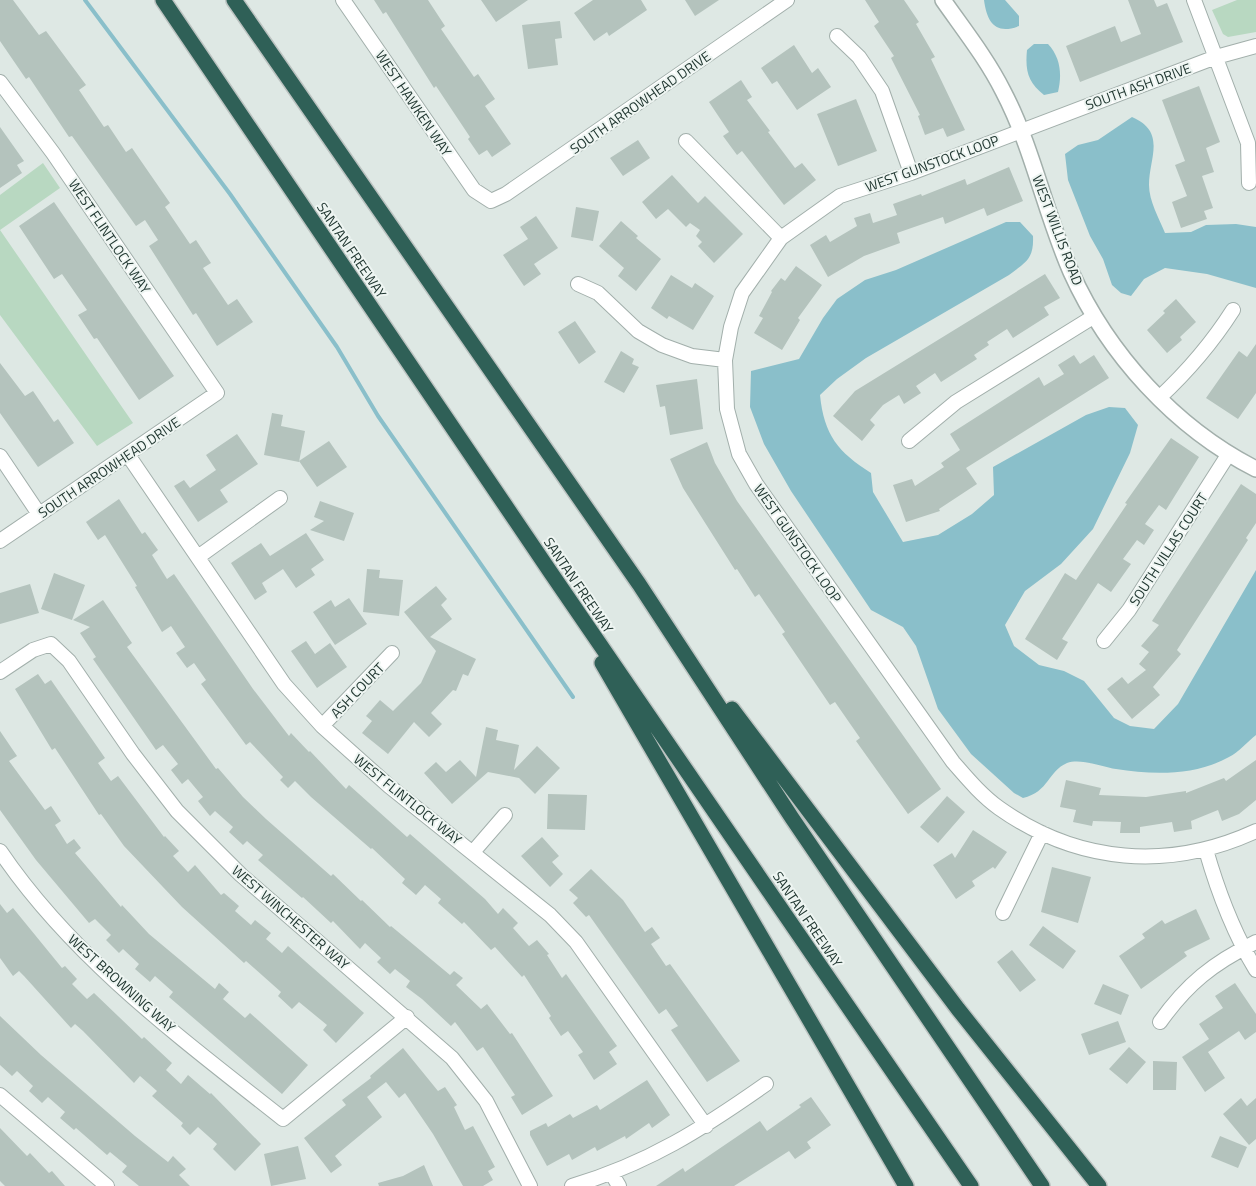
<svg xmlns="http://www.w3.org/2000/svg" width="1256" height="1186" font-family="'Titillium Web',sans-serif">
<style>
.green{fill:#b8d8c1}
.water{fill:#8abfca}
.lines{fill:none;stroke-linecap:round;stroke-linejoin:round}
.stream{stroke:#8abfca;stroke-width:4}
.building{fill:#b4c3bd}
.minor-casing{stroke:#a2afab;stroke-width:16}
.tertiary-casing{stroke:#a2afab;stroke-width:18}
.motorway-casing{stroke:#bcc3c1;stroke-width:18}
.minor{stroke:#fff;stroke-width:14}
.tertiary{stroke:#fff;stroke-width:15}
.motorway{stroke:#2f6057;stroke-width:15}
.labels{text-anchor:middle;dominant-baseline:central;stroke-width:4;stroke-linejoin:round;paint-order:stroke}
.street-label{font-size:14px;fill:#213731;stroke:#eef5f2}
</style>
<rect width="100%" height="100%" fill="#dee8e4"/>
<!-- green -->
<path class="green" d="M1237 0H1256V32L1228 37 1223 34 1212 10Z
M43 163 60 188 0 230 133 423 97 446 0 315V195Z"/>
<!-- water -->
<path class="water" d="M984 0H1005L1019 16V26C996 35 987 23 984 0Z
M1034 44H1048C1061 58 1062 75 1058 92L1044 95C1028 82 1025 71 1027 50Z
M1132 117C1167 132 1149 158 1149 185 1149 201 1159 218 1165 233L1191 232 1206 225 1236 224 1256 227V288L1207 274 1165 268 1144 279 1131 296 1121 293 1112 285 1103 259 1090 236 1068 180 1065 154 1078 145 1098 140Z
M1006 222H1020L1033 236C1034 259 1026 262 1009 275L866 358 837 379 820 395C824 435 838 452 871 473L873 492 903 542 938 535 972 514 994 495 993 467 1086 415 1109 407 1125 408 1138 425 1130 453 1093 529 1061 564 1025 591 1005 625 1014 646 1039 665 1064 671 1084 681 1114 718 1130 726 1154 729 1178 704 1256 570V735C1247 742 1239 752 1229 757 1195 776 1153 775 1116 769 1102 767 1081 758 1067 763 1048 771 1049 792 1023 798L1014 793 971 754 938 709 916 646 903 627 871 610 791 491 764 444 750 407 751 371 799 359 823 318 837 299 865 280 896 270Z"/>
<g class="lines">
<!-- stream -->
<path class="stream" d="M85 0 230 194 337 347 378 416 573 697"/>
</g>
<!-- building -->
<path class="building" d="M0 0H13L39 35 46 31 86 85 79 90 104 127 108 125 126 152 132 148 170 203 165 207 190 244 196 240 211 263 203 268 228 305 237 299 253 322 217 346 196 313 193 315 149 246 158 240 145 220 136 226 72 136 69 137 29 77 26 79 0 41Z
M374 0H428L445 26 441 29 474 77 478 74 495 99 485 106 511 144 492 157 487 150 479 155 468 139 470 137 436 86 434 88 386 12 383 14Z
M481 0H528L496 22Z
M593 0H641L647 10 609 36 607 32 594 41 574 13Z
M685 0H719L695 16Z
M865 0H904L919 22 916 24 935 57 931 59 965 130 947 137 943 128 925 135 918 116 920 115 891 58 894 56 874 26 879 22Z
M1128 0H1154L1157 7 1167 3 1183 42 1080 82 1066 46 1115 26 1121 42 1141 34Z
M560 21 562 38 555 39 558 65 528 69 522 25Z
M794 45 812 73 818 68 831 87 797 110 777 81 772 84 761 68Z
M741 80 752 97 747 100 770 131 768 132 795 168 802 163 816 180 784 205 742 151 737 155 723 136 729 132 709 102Z
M1199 86 1220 142 1206 148 1214 172 1202 176 1213 208 1204 211 1207 219 1181 228 1172 202 1187 196 1175 165 1185 161 1162 100Z
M856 99 877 151 838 166 817 114Z
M0 127 24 161 17 165 22 173 0 188Z
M638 140 650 158 623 176 610 158Z
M1009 167 1023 201 987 216 984 208 945 224 943 217 897 233 900 243 864 256 828 277 810 245 826 235 830 242 857 226 854 218 870 213 873 223 897 215 893 204 921 194 922 196 965 179 967 185Z
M672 175 698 203 705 196 743 234 714 263 698 246 702 242 696 236 700 230 690 223 686 227 668 209 656 219 642 202Z
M54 202 174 376 139 400 97 338 94 339 78 315 87 310 62 274 54 279 19 226Z
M576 207 599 211 593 241 571 237Z
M536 216 558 248 534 264 541 274 524 286 503 255 528 239 520 227Z
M621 221 638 236 636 238 661 259 636 291 618 276 624 268 599 246Z
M796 266 822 285 798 318 800 320 782 350 754 333 763 318 759 316 772 292 771 291 781 278 785 281Z
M1045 274 1060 298 1044 307 1049 315 1013 338 1007 329 987 342 989 345 974 355 977 359 941 382 935 373 916 386 921 393 904 404 899 395 883 405 870 420 875 425 862 441 833 416 855 391Z
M671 275 692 288 695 283 714 296 693 330 669 316 667 319 651 308Z
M1176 299 1196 322 1180 337 1182 340 1167 353 1147 330 1165 313 1163 311Z
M575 321 596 352 579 364 558 332Z
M1256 344V393L1238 419 1206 398 1239 351 1247 357Z
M621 351 634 359 632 364 639 367 624 393 604 382Z
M1074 355 1080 364 1094 355 1109 378 966 468 977 484 939 509 940 511 906 522 893 485 912 479 915 486 944 467 941 463 960 450 950 434 1039 377 1044 386 1064 374 1058 365Z
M0 363 25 396 33 391 54 422 58 419 74 443 38 467 0 413Z
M697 379 703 429 670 435 665 406 660 407 656 385Z
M272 413 283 415 281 426 305 431 299 462 264 455Z
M237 434 258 464 220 490 228 502 198 522 174 486 184 480 190 488 216 470 206 455Z
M1171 438 1199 457 1166 510 1159 505 1145 524 1154 530 1144 545 1137 540 1123 559 1131 564 1111 592 1098 583 1062 639 1068 642 1057 660 1025 639 1065 573 1076 580 1127 504 1125 503Z
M329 441 347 467 317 487 299 461Z
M707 442 715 463 737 501 941 789 908 814 856 741 860 738 835 702 830 705 782 634 785 632 759 594 755 597 737 569 735 570 683 488 670 459Z
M1241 484 1256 494V523L1246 538 1248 540 1177 650 1181 654 1153 687 1160 695 1132 719 1107 689 1122 677 1128 684 1146 670 1139 664 1149 652 1141 646 1159 625 1152 621Z
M119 499 142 534 145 532 158 550 152 555 167 579 174 574 253 689 289 736 291 733 309 752 310 751 346 789 349 785 407 837 410 834 485 899 498 914 503 908 518 923 513 928 529 946 537 940 549 954 547 955 562 978 566 974 617 1046 609 1052 617 1064 594 1080 578 1055 583 1052 568 1031 561 1036 549 1018 551 1016 524 975 522 977 495 947 491 950 464 922 462 924 438 903 441 899 425 885 416 895 402 883 405 879 372 848 371 849 311 797 295 781 288 788 280 780 283 777 250 742 246 745 201 684 206 680 194 663 187 668 176 653 185 647 171 626 162 632 135 587 137 586 105 535 98 540 86 522Z
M320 501 354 513 344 541 310 530 324 521 314 517Z
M306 533 324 560 311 569 315 575 296 588 283 569 262 583 267 592 255 600 231 563 261 543 270 556Z
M367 569 380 570 379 578 403 580 399 616 363 612Z
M54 573 85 585 72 620 41 609Z
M30 584 39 613 0 624V593Z
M436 586 447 599 441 605 452 619 430 637 476 659 468 676 463 674 456 691 453 690 431 713 442 724 429 737 414 722 388 754 362 733 372 721 366 716 380 700 393 711 421 683 436 651 404 612Z
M349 598 367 624 335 645 313 612 331 600 335 607Z
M103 600 132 643 127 647 216 769 218 768 243 797 266 819 331 876 333 874 361 901 362 900 390 927 391 926 450 975 454 971 463 978 456 985 481 1009 487 1004 510 1034 512 1033 553 1096 522 1115 511 1097 515 1095 483 1047 477 1051 455 1022 451 1026 422 999 406 987 410 981 395 969 390 974 377 962 381 958 365 943 360 949 333 921 331 923 303 897 302 898 258 860 263 855 247 841 243 845 229 832 233 827 215 811 210 816 198 801 203 797 188 779 182 784 171 770 178 764 163 745 156 750 93 659 96 657 80 633 90 627 73 620Z
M306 641 315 654 330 643 347 667 317 688 291 651Z
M38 674 45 684 51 680 105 758 98 763 111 781 118 776 164 837 165 836 179 851 173 856 188 872 195 865 221 895 224 893 239 906 235 911 251 925 255 920 271 933 266 939 282 953 288 946 364 1013 336 1043 323 1030 327 1025 299 1002 292 1009 278 996 281 992 246 961 244 963 182 907 124 846 101 814 99 815 55 748 52 750 15 689Z
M486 727 498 730 496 740 519 745 514 770 537 746 560 768 535 794 519 778 488 772 452 804 424 773 436 762 446 772 460 760 476 777Z
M0 731 17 756 9 761 45 810 51 806 61 821 55 825 67 844 74 839 81 848 75 853 121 907 122 905 149 934 215 989 219 983 229 992 223 999 245 1018 250 1013 308 1065 282 1094 169 997 173 992 155 976 150 982 135 969 139 964 123 949 119 953 106 940 111 935 95 919 89 923 36 860 0 810Z
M1256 760V800L1239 814 1222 821 1218 810 1191 821 1192 829 1174 832 1172 822 1140 827V833H1120L1121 822 1093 821 1092 826 1073 822 1076 810 1060 807 1066 780 1101 788 1099 795 1146 797 1186 791V793L1224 778 1226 781Z
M548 794 587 795 585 830 547 829Z
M947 796 965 812 938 843 920 827Z
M973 830 1007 852 995 869 993 867 972 881 975 886 956 899 933 865 952 853 955 858Z
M542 837 559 856 552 862 563 874 550 887 521 856Z
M1052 867 1091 877 1078 923 1041 912Z
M591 869 623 900 645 932 652 927 660 938 651 944 666 966 670 964 740 1061 707 1082 671 1030 678 1026 666 1009 659 1014 589 915 586 917 573 903 578 898 569 890Z
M0 904 7 913 13 908 62 968 65 966 77 979 72 984 87 999 94 993 142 1039 144 1037 172 1063 166 1070 181 1084 188 1075 210 1094 211 1093 261 1144 235 1171 213 1149 217 1144 198 1127 190 1135 181 1126 183 1123 152 1096 157 1091 140 1076 134 1083 83 1031 75 1024 71 1028 24 976 19 971 13 976 0 958Z
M1196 909 1210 939 1184 952 1187 956 1141 989 1119 956 1145 938 1142 934 1162 920 1165 924Z
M1043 926 1076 951 1063 969 1029 945Z
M1012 950 1036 980 1020 992 997 962Z
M1235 983 1256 1014V1032L1245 1040 1239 1031 1208 1052 1225 1078 1205 1092 1182 1057 1209 1039 1199 1024 1223 1008 1215 996Z
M1103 984 1129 995 1121 1015 1094 1004Z
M0 1016 41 1055 135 1136 168 1162 173 1156 186 1169 179 1175 190 1186H139L122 1172 127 1166 110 1152 107 1155 76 1128 74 1130 60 1118 65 1112 48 1097 42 1103 29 1091 33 1086 17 1071 12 1076 0 1065Z
M1118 1021 1126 1042 1089 1055 1081 1034Z
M1129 1047 1146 1062 1127 1084 1109 1069Z
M403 1048 438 1091 445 1087 457 1105 454 1107 465 1130 473 1126 495 1167 488 1171 493 1180 483 1186H463L433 1134 405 1093 399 1098 386 1082 367 1097 382 1117 335 1156 342 1165 331 1173 304 1138 346 1105 342 1100 371 1078 370 1076Z
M1153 1061 1177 1062 1176 1090H1153Z
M647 1080 670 1115 652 1128 649 1123 626 1139 625 1136 597 1151 595 1147 572 1160 569 1154 547 1166 530 1135V1131L546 1123 548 1127 570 1114 573 1118 597 1105 600 1110Z
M811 1097 831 1125 807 1142 811 1148 795 1159 789 1151 734 1186H656L683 1168 685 1172 760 1121 767 1131 801 1107 799 1105Z
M1241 1098 1247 1106 1256 1098V1139L1249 1145 1223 1114Z
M0 1128 27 1156 30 1153 49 1173 52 1171 65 1186H5L0 1181Z
M1220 1136 1247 1147 1238 1168 1211 1157Z
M298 1146 306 1179 271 1186 264 1154Z
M424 1165 433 1186H379L378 1183 403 1176Z"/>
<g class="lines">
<!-- minor casing -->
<g class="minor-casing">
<path id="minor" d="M343 0 474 190 491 201 506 194 787 0
M1194 0 1248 143 1249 183
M837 36 859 57 882 91 911 173
M1256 46 1216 57 911 173 840 196 781 238 742 293 731 327 725 360 727 409 739 454 756 484 953 762C967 778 981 795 999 808 1078 864 1169 871 1256 831
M0 82 53 153 217 393 0 541
M686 141 781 238
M578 284 598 293 638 331 662 345 692 356 725 360
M1159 398C1188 371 1212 343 1233 310
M909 441 956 402 1093 317
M128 455 284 684 322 726 389 786 550 915 576 942 706 1126
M0 456 39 514
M198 557 280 498
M1104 641 1129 610 1228 455
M0 672 33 650 51 644 69 661 133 754 177 811 241 875 452 1058 486 1101 530 1186
M322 726 392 653
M1206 850C1218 892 1233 932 1256 970
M0 851C73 959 182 1039 283 1119L407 1017
M473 852 505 815
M1003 913 1042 833
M1160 1022C1187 984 1213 963 1256 942
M0 1095 107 1186
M612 1174 619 1186
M572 1186C649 1163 702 1129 766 1084"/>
</g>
<!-- tertiary casing -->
<g class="tertiary-casing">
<path id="tertiary" d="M943 0C964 30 987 59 1003 91 1033 148 1045 213 1071 272 1108 354 1175 428 1256 469"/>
</g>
<!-- motorway casing -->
<g class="motorway-casing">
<path id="motorway" d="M163 0 551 573 971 1186
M234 0 639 584 792 818 1042 1186
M602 663 906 1186
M732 709 958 1009 1099 1186"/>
</g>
<!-- minor -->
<use href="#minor" class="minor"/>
<!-- tertiary -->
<use href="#tertiary" class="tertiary"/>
<!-- motorway -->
<use href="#motorway" class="motorway"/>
</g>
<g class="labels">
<!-- street labels -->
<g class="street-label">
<text transform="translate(1138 86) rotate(-20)">SOUTH ASH DRIVE</text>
<text transform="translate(640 102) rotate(-35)">SOUTH ARROWHEAD DRIVE</text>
<text transform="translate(414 103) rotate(56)">WEST HAWKEN WAY</text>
<text transform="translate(932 163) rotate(-20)">WEST GUNSTOCK LOOP</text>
<text transform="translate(1058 230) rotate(69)">WEST WILLIS ROAD</text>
<text transform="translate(110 236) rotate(56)">WEST FLINTLOCK WAY</text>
<text transform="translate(352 250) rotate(56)">SANTAN FREEWAY</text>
<text transform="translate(109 467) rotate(-34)">SOUTH ARROWHEAD DRIVE</text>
<text transform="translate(798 543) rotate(55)">WEST GUNSTOCK LOOP</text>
<text transform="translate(1168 549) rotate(-57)">SOUTH VILLAS COURT</text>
<text transform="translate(579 585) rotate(56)">SANTAN FREEWAY</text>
<text transform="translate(357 690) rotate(-46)">ASH COURT</text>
<text transform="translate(408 799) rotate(39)">WEST FLINTLOCK WAY</text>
<text transform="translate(291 917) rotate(41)">WEST WINCHESTER WAY</text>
<text transform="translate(808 919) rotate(56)">SANTAN FREEWAY</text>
<text transform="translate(122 983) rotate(42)">WEST BROWNING WAY</text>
</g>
</g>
</svg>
